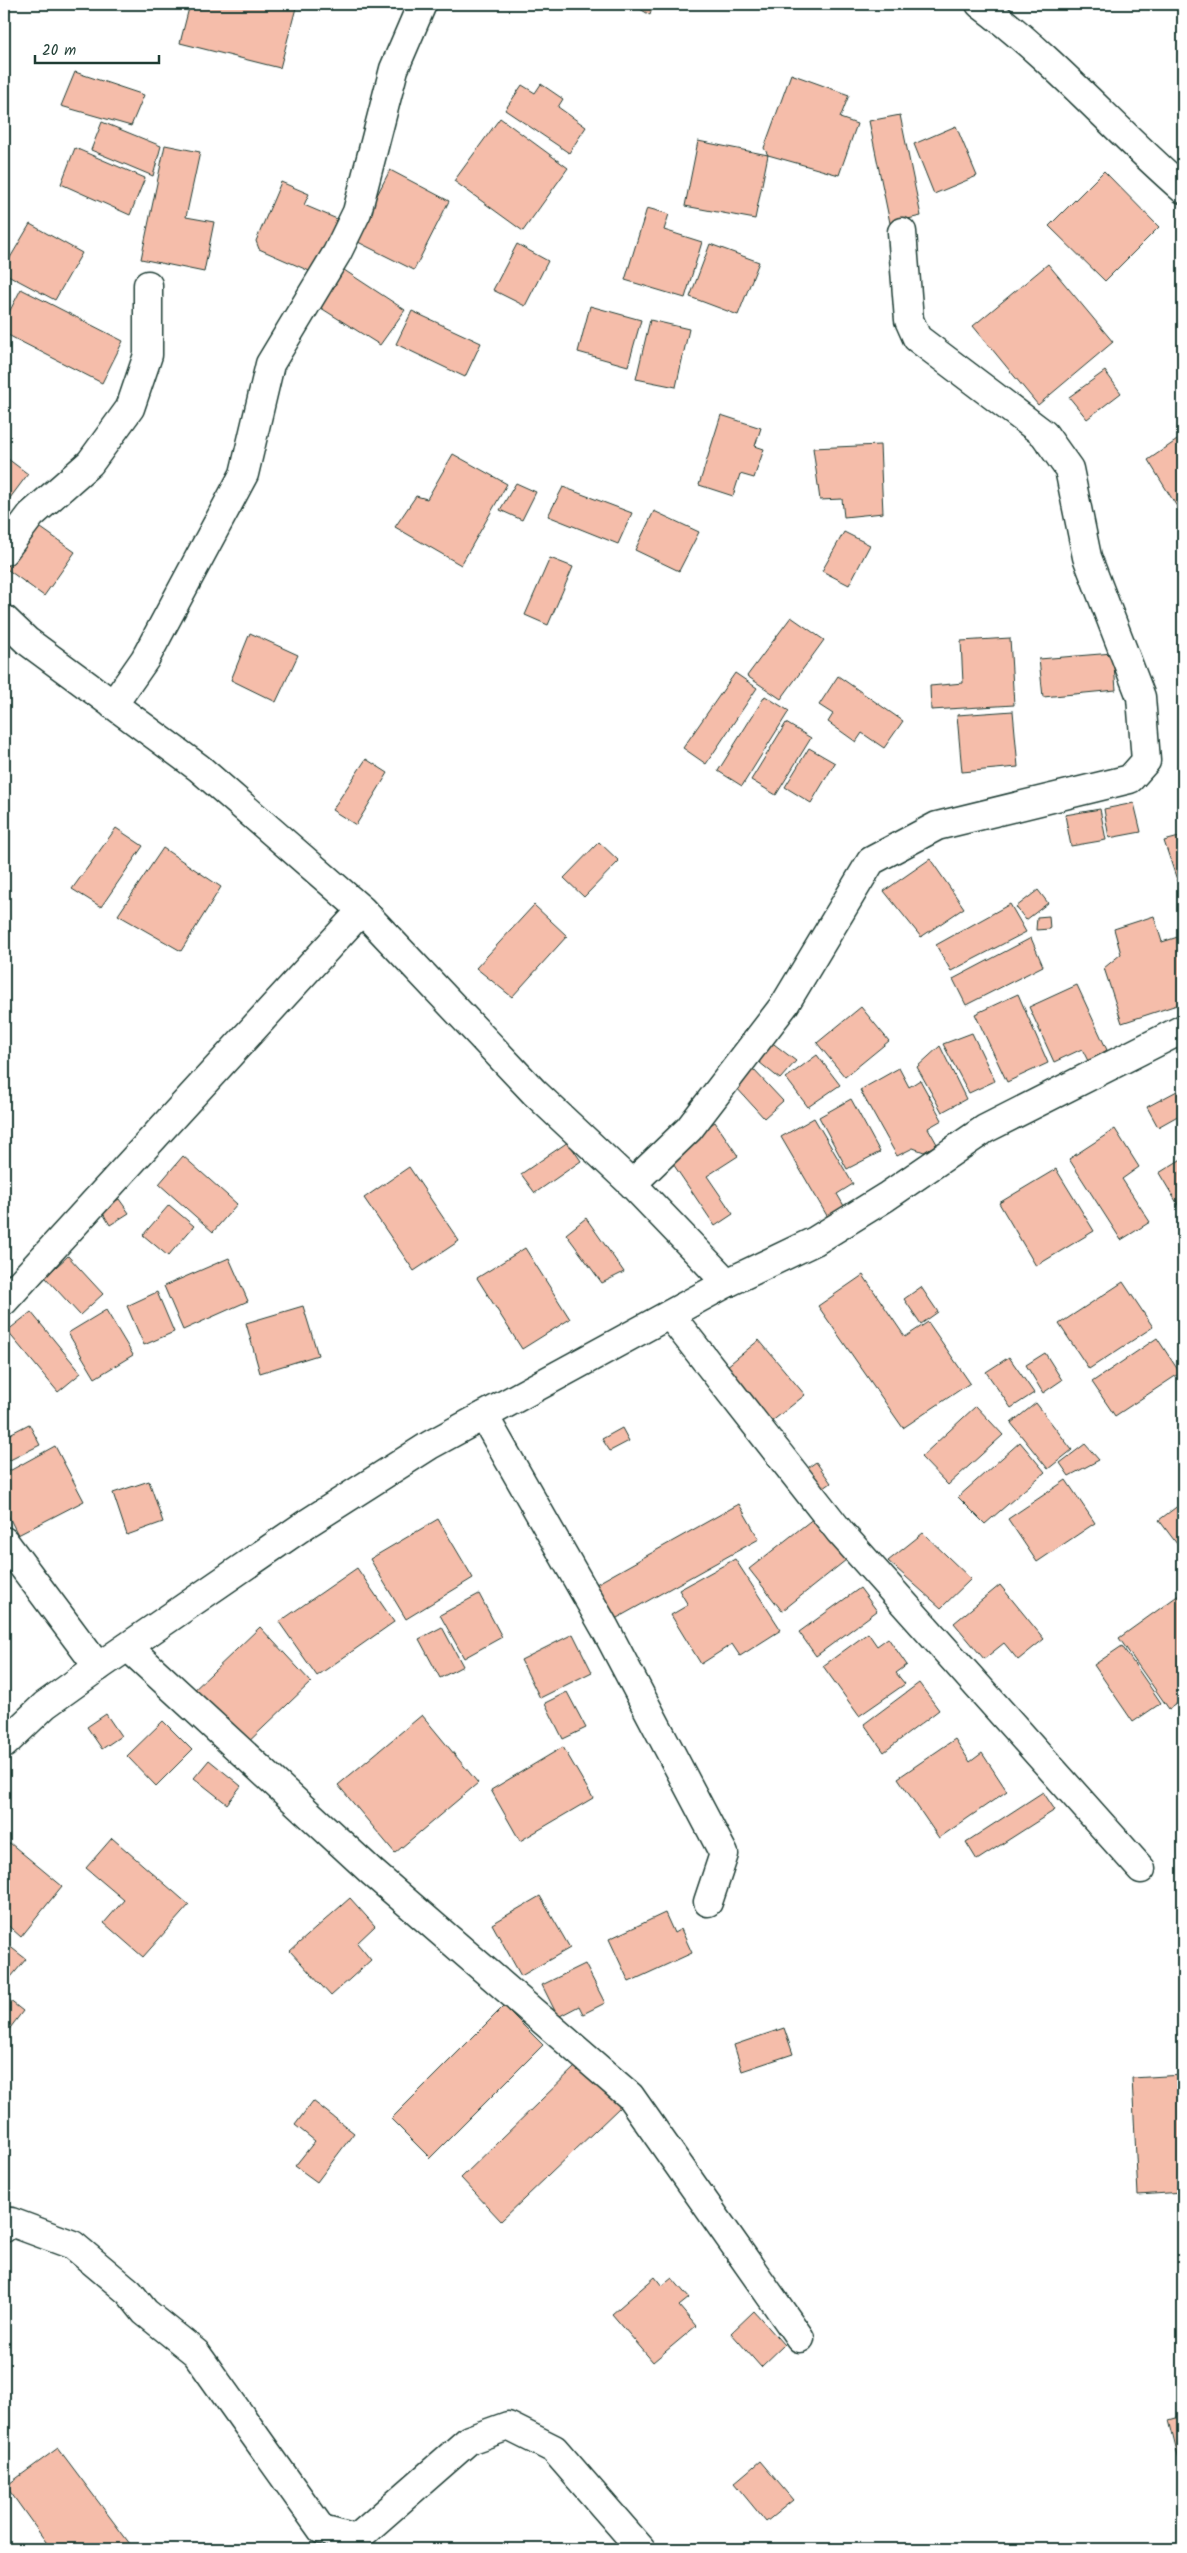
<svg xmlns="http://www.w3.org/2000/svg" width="1187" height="2553" font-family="Kalam,sans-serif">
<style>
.building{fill:#f5bdaa;stroke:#1f3d34}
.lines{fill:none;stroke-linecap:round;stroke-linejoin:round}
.street-casing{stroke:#1f3d34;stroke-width:31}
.secondary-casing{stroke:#1f3d34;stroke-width:31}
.street{stroke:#fff;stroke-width:28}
.secondary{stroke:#fff;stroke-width:28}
</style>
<rect width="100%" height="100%" fill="#fff"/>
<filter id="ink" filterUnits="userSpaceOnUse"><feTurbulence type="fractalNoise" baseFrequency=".02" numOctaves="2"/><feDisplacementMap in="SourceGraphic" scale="10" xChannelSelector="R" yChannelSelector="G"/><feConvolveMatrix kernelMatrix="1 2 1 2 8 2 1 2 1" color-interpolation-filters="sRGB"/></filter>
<g filter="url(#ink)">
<!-- building -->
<path class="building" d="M190 4H297L280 68 180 43Z
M632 4H653L650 15Z
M75 72 144 95 131 126 61 106Z
M791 74 849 95 840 118 857 124 839 175 768 155 764 148Z
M541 84 563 99 558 107 586 127 569 153 505 110 522 85 535 93Z
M900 115 921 216 890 223 869 121Z
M500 118 568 168 523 231 454 181Z
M102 122 161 146 153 176 91 150Z
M956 126 977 176 934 194 914 144Z
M698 141 768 155 755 219 685 206Z
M165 145 200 152 186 217 214 222 204 272 141 259Z
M75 148 145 178 130 215 61 184Z
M390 170 449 201 414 270 354 240Z
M1104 171 1159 227 1105 281 1049 226Z
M281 182 309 194 304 205 337 219 314 273 259 249 256 241Z
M647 208 669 214 664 230 702 242 685 298 625 280Z
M30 224 82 253 55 300 4 273V268Z
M517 244 548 261 525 306 493 290Z
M710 244 759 262 738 315 690 297Z
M1048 264 1113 342 1038 405 973 326Z
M338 266 405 310 380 345 313 303Z
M21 289 123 341 102 383 4 333V322Z
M590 306 641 320 628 366 578 352Z
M412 311 481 343 465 377 396 344Z
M650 320 689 329 676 387 636 379Z
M1105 371 1121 393 1087 419 1069 397Z
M721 415 761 428 755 446 764 449 754 478 740 474 733 496 699 485Z
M1183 436V507L1179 510 1148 460Z
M880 445 883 513 844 517 842 499 820 500 813 448Z
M453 454 507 484 461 565 395 527 416 496 427 499Z
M4 456 28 474 4 506Z
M516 483 536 492 522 520 500 510Z
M563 487 632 513 618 544 548 516Z
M654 511 699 532 679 571 635 550Z
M34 523 75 552 44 596 4 567Z
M844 532 870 545 849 585 822 571Z
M550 558 573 567 548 625 525 615Z
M791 617 824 640 781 699 747 676Z
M250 633 298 655 276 702 231 680Z
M1010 638 1014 705 931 710 930 686 963 683 961 641Z
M1113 653 1116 690 1043 697 1039 659Z
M735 673 757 688 706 764 683 748Z
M838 676 903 721 884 748 862 733 856 742 828 722 833 714 819 705Z
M765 696 789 711 742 786 718 771Z
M1013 711 1018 767 962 772 957 715Z
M786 723 811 738 776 795 751 780Z
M809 748 835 763 811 803 785 787Z
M366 759 388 773 356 825 332 810Z
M1134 803 1141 832 1109 838 1104 809Z
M1100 809 1106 840 1071 846 1065 815Z
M116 828 143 846 101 907 72 889Z
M1183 836V898L1164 841Z
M599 842 619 861 584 897 564 878Z
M163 848 221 887 181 951 118 915Z
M930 859 964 908 921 937 884 891Z
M1038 890 1048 903 1026 920 1016 907Z
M1010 904 1026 932 951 971 936 945Z
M534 905 567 936 512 997 476 968Z
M1049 916 1050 929 1036 930 1037 917Z
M1154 916 1162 942 1181 936 1183 1003 1122 1023 1104 968 1121 954 1114 929Z
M1031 938 1043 966 966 1005 953 979Z
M1077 985 1107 1050 1088 1061 1082 1049 1054 1062 1029 1007Z
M1018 994 1048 1063 1007 1082 975 1014Z
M861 1007 889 1041 845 1077 817 1043Z
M972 1033 995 1081 969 1093 943 1044Z
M770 1041 796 1061 780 1079 754 1058Z
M940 1046 966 1099 942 1112 917 1067Z
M817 1055 840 1085 808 1107 786 1078Z
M899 1068 909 1087 920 1080 942 1120 928 1128 937 1144 924 1152 913 1148 897 1156 860 1090Z
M753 1069 783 1101 764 1118 735 1086Z
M1177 1091 1183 1103V1113L1158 1127 1147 1107Z
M851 1099 880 1152 847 1169 819 1117Z
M814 1118 853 1184 837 1194 850 1216 833 1226 781 1137Z
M715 1122 738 1156 707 1176 733 1214 715 1226 667 1155Z
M1115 1129 1139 1167 1122 1179 1150 1222 1121 1240 1069 1159Z
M568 1142 581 1161 535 1193 521 1174Z
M183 1156 237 1204 213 1232 159 1184Z
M1183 1158V1213L1159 1173Z
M409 1167 459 1241 414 1271 364 1198Z
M1056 1169 1094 1231 1036 1266 999 1203Z
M119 1199 129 1213 110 1225 101 1210Z
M169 1205 194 1226 168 1256 143 1235Z
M586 1218 624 1272 602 1283 566 1234Z
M525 1248 570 1319 522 1349 477 1278Z
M68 1256 103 1294 80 1315 45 1277Z
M229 1258 248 1301 183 1330 164 1286Z
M863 1275 905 1337 928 1322 970 1383 903 1428 818 1306Z
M1123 1282 1153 1327 1089 1369 1059 1324Z
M921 1287 938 1312 921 1324 904 1299Z
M157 1292 174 1332 144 1345 127 1306Z
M303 1306 318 1355 260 1373 246 1323Z
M106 1310 133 1355 95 1378 68 1333Z
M31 1312 81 1373 58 1392 7 1331Z
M1157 1338 1180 1373 1115 1416 1092 1382Z
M759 1340 805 1395 771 1422 726 1367Z
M1045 1353 1062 1380 1043 1393 1026 1365Z
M1009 1357 1034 1393 1011 1408 986 1372Z
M1036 1403 1072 1450 1048 1469 1011 1423Z
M976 1406 1003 1435 948 1485 921 1457Z
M29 1424 40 1445 4 1463V1437Z
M622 1428 629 1441 610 1451 602 1439Z
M1020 1442 1045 1472 985 1524 958 1497Z
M1085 1444 1099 1460 1069 1476 1060 1463Z
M55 1446 84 1501 18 1535 4 1507V1474Z
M816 1462 831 1483 820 1491 805 1470Z
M1066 1480 1095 1523 1037 1562 1008 1519Z
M149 1481 163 1522 127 1535 113 1493Z
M1183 1502V1552L1159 1520Z
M739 1504 759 1539 608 1623 589 1588Z
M814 1518 846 1560 782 1611 749 1569Z
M438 1519 473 1578 406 1619 370 1559Z
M923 1533 971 1579 941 1608 888 1561Z
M735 1559 781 1630 740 1656 732 1644 701 1664 671 1615 688 1605 679 1590Z
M357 1568 394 1622 317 1676 279 1622Z
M1000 1585 1044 1639 1018 1660 1004 1643 984 1659 954 1623Z
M860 1588 877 1611 816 1656 799 1632Z
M1183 1592V1699L1169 1709 1119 1638Z
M479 1594 502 1637 464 1658 440 1615Z
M260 1627 311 1682 241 1749 189 1695Z
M442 1627 463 1666 440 1678 419 1639Z
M868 1633 877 1646 888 1638 907 1665 896 1673 905 1684 859 1716 823 1666Z
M573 1634 592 1672 540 1698 521 1660Z
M1122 1646 1161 1703 1133 1722 1094 1665Z
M919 1683 939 1710 884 1752 864 1724Z
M567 1692 586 1728 563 1739 545 1703Z
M106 1714 121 1736 102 1749 87 1727Z
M422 1715 478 1783 395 1853 338 1785Z
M163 1721 192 1750 156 1786 127 1756Z
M955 1739 970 1762 982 1753 1007 1791 939 1838 898 1778Z
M563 1747 593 1798 520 1841 491 1790Z
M209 1760 241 1786 227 1804 194 1778Z
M1043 1792 1055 1810 977 1860 966 1842Z
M112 1838 189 1905 143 1957 104 1923 124 1900 86 1868Z
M10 1843 62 1886 21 1937 4 1922V1850Z
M540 1896 570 1948 521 1976 492 1924Z
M350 1898 375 1926 357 1943 371 1960 331 1996 290 1951Z
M665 1913 674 1933 681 1929 692 1953 629 1982 609 1939Z
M4 1942 26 1959 6 1983 4 1981Z
M585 1964 605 2003 583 2014 579 2006 558 2017 542 1985Z
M4 1996 23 2011 4 2036Z
M504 2006 543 2045 430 2158 391 2119Z
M784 2028 793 2054 742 2071 734 2045Z
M578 2064 620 2107 501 2221 461 2178Z
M1183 2075V2192L1138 2195 1132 2078Z
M313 2101 354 2133 317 2182 295 2166 315 2141 295 2125Z
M655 2277 662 2286 672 2278 689 2298 679 2306 696 2326 653 2362 612 2314Z
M754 2311 784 2345 761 2367 731 2333Z
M1183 2416V2477L1169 2420Z
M58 2448 130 2544 124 2549H51L6 2486Z
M760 2461 793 2500 766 2522 734 2483Z"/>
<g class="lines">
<!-- street casing -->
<g class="street-casing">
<path id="street" d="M980 4C1054 59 1114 129 1183 189
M4 551 31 515 90 463 130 408 148 355V285
M4 619 27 641 199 768 362 910 534 1092 632 1184 727 1283
M113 705 145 659 244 474 270 364 337 253 357 212 394 69 422 4
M632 1184 689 1129 785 1004 871 861 937 826 1130 779 1146 761 1141 697 1087 557 1069 469 1044 434 917 338 909 320 902 232
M4 1301 362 910
M670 1315 840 1532 1141 1869
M484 1416 605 1628 724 1854 708 1902
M4 1541 98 1667
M128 1647 373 1873 630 2096 800 2338
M4 2228 11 2222 73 2245 129 2292 145 2312 196 2353 322 2530 356 2539 469 2440 508 2426 554 2449 641 2549"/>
</g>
<!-- secondary casing -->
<g class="secondary-casing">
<path id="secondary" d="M4 1744 45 1705 98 1667 306 1524 430 1445 727 1283 815 1241 886 1197 985 1129 1183 1029"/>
</g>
<!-- street -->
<use href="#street" class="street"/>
<!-- secondary -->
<use href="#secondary" class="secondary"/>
</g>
</g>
<!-- margin -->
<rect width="1187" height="2553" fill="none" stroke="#fff" stroke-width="20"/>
<rect x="10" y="10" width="1167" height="2533" fill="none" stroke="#1f3d34" stroke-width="2" filter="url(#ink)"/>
<!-- scale -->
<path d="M35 55v8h124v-8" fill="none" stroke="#1f3d34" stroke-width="2.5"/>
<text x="42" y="55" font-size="15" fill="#1f3d34" stroke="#ffffff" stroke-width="4" paint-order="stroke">20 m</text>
</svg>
